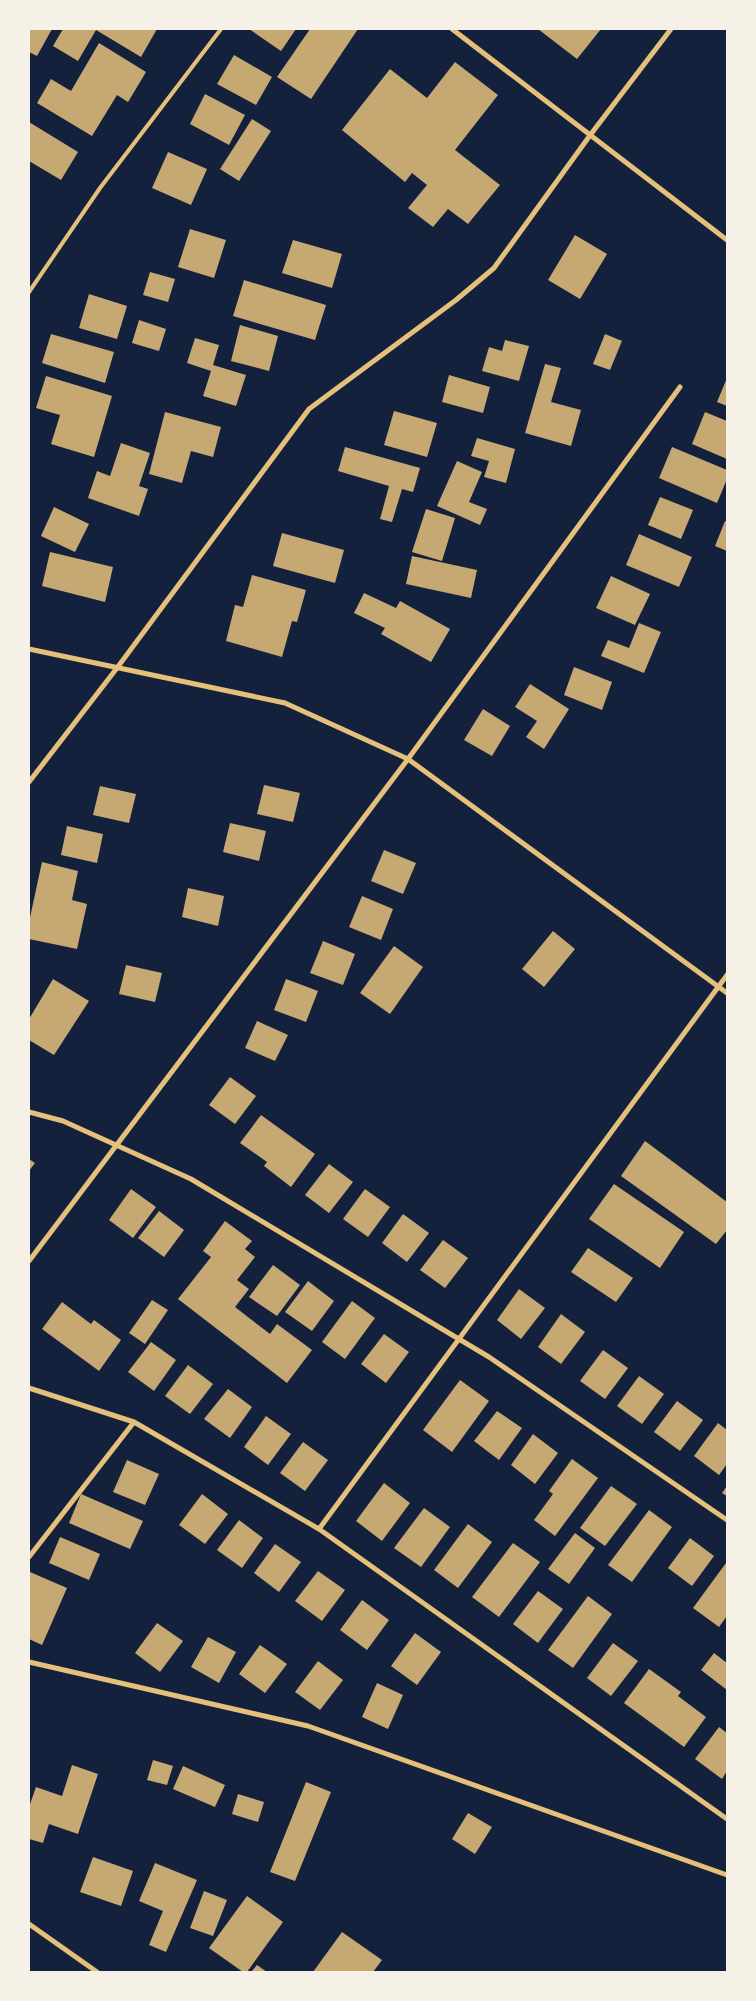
<svg xmlns="http://www.w3.org/2000/svg" width="756" height="2001" font-family="Inter,sans-serif">
<style>
.building{fill:#c6a872}
.lines{fill:none;stroke-linecap:round;stroke-linejoin:round}
.service{stroke:#e5c07b;stroke-width:4}
.minor{stroke:#e5c07b;stroke-width:5}
</style>
<rect width="100%" height="100%" fill="#14213d"/>
<!-- building -->
<path class="building" d="M29 29H52L37 56 29 52Z
M63 29H157L141 57 96 30 78 61 53 46Z
M249 29H296L281 51Z
M310 29H358L311 99 277 77Z
M538 29H601L577 59Z
M99 43 146 72 128 102 117 95 92 136 37 103 51 79 71 91Z
M234 55 272 77 256 105 217 84Z
M455 62 498 95 455 150 500 185 468 224 448 209 433 227 408 208 427 185 412 173 405 182 342 130 390 69 427 98Z
M205 94 245 115 229 145 190 124Z
M252 119 271 131 239 181 220 169Z
M29 122 78 152 61 180 29 161Z
M168 152 207 169 191 205 152 188Z
M190 229 226 240 214 278 178 267Z
M575 235 607 254 580 299 548 280Z
M293 240 342 254 332 288 282 273Z
M150 272 175 279 168 302 143 295Z
M244 280 326 305 315 340 233 316Z
M89 294 127 306 117 339 79 328Z
M139 320 166 329 159 351 132 343Z
M240 325 278 336 269 371 231 361Z
M51 334 114 352 105 383 42 363Z
M605 334 622 341 610 370 593 364Z
M195 338 219 345 213 365 246 375 236 406 203 396 211 371 187 363Z
M505 340 529 346 519 381 482 371 489 347 502 351Z
M545 364 561 368 551 402 581 410 571 446 525 433Z
M449 375 490 387 483 413 442 402Z
M46 376 112 396 94 457 51 444 60 415 36 408Z
M727 378V406L717 402Z
M394 411 437 423 427 457 384 445Z
M165 412 221 427 213 457 191 451 182 483 149 474Z
M705 412 727 421V459L692 444Z
M477 438 515 449 506 483 484 477 489 461 471 456Z
M121 443 150 453 139 486 148 489 139 516 88 498 97 471 110 476Z
M345 447 420 468 413 492 402 489 392 522 380 519 389 486 338 471Z
M672 447 727 470V479L717 503 659 478Z
M457 461 482 472 469 502 487 509 480 525 437 506Z
M660 497 693 510 681 539 648 525Z
M54 507 89 524 75 552 41 536Z
M426 509 455 518 442 561 412 552Z
M725 521 727 522V551L715 546Z
M282 533 344 550 335 583 273 566Z
M639 534 692 557 679 587 626 565Z
M50 552 113 567 105 602 42 586Z
M412 556 477 570 471 598 406 584Z
M252 575 306 590 297 622 292 621 282 657 226 641 235 605 243 607Z
M611 576 650 594 635 625 596 608Z
M364 593 396 608 400 601 450 629 431 662 381 634 385 628 354 613Z
M639 623 661 632 644 673 601 656 608 640 629 648Z
M574 667 612 682 602 710 564 695Z
M530 684 569 709 544 749 526 737 537 721 515 707Z
M483 709 510 726 492 756 464 740Z
M264 785 300 793 293 822 257 814Z
M100 786 136 794 129 823 93 815Z
M230 823 266 831 259 861 223 852Z
M67 826 103 834 97 863 61 855Z
M384 850 416 863 403 894 371 881Z
M42 862 78 871 72 900 87 904 77 949 29 939V922Z
M188 888 224 896 218 926 182 917Z
M362 896 393 909 381 940 349 927Z
M553 931 575 949 544 987 522 969Z
M323 941 355 954 343 985 310 973Z
M394 946 423 967 390 1014 360 993Z
M126 965 162 973 155 1002 119 994Z
M53 979 89 1001 54 1055 29 1040V1019Z
M286 979 318 991 306 1022 274 1010Z
M257 1021 288 1035 275 1061 245 1048Z
M230 1077 256 1096 235 1124 209 1105Z
M261 1115 315 1154 291 1187 264 1166 267 1162 240 1143Z
M645 1141 727 1202V1230L716 1244 621 1176Z
M29 1159 35 1163 29 1171Z
M329 1164 353 1182 329 1213 305 1195Z
M614 1184 684 1232 660 1268 589 1219Z
M131 1189 156 1207 133 1238 109 1220Z
M365 1189 390 1207 368 1237 343 1219Z
M159 1211 184 1230 164 1257 138 1238Z
M403 1214 429 1233 407 1262 382 1243Z
M225 1221 252 1241 245 1249 255 1257 237 1280 249 1289 235 1307 270 1334 277 1324 312 1350 287 1383 178 1299 211 1257 203 1251Z
M443 1240 468 1258 445 1288 420 1270Z
M588 1248 633 1278 616 1302 571 1272Z
M273 1265 300 1285 277 1316 249 1297Z
M308 1281 334 1301 312 1331 285 1312Z
M519 1289 545 1308 521 1339 497 1320Z
M152 1300 168 1310 145 1344 129 1333Z
M352 1301 375 1318 345 1359 322 1342Z
M62 1302 91 1324 94 1320 121 1340 99 1371 42 1329Z
M561 1314 585 1332 561 1364 538 1347Z
M384 1334 409 1352 386 1383 361 1364Z
M151 1342 176 1360 154 1391 128 1372Z
M603 1350 628 1368 605 1399 580 1381Z
M188 1365 213 1384 190 1414 165 1396Z
M639 1376 664 1394 642 1424 617 1406Z
M460 1380 489 1401 452 1452 423 1430Z
M228 1389 252 1407 230 1438 204 1419Z
M677 1401 703 1420 680 1451 654 1432Z
M497 1411 522 1428 499 1460 474 1441Z
M266 1416 291 1434 268 1465 244 1447Z
M718 1423 727 1430V1464L719 1475 694 1456Z
M533 1434 558 1453 535 1484 511 1465Z
M303 1442 328 1460 305 1491 280 1473Z
M572 1459 598 1478 555 1536 534 1520 553 1494 549 1491Z
M127 1460 159 1474 145 1505 113 1492Z
M384 1483 410 1503 382 1541 356 1521Z
M611 1486 637 1504 605 1546 580 1528Z
M727 1486V1496L722 1493Z
M81 1494 143 1521 130 1549 69 1523Z
M202 1494 228 1514 205 1544 179 1525Z
M424 1508 450 1527 421 1567 394 1548Z
M649 1510 672 1527 632 1582 608 1565Z
M239 1520 263 1538 242 1568 217 1550Z
M468 1524 492 1542 458 1588 434 1570Z
M575 1533 595 1548 569 1584 548 1569Z
M60 1537 100 1554 89 1580 49 1563Z
M690 1538 714 1556 692 1586 668 1568Z
M513 1543 540 1562 499 1617 472 1597Z
M275 1544 301 1562 279 1592 254 1573Z
M726 1563 727 1616 719 1627 693 1608Z
M318 1571 345 1590 322 1621 295 1601Z
M30 1572 67 1588 42 1645 29 1639Z
M538 1591 563 1609 538 1643 513 1624Z
M588 1596 612 1614 573 1668 548 1650Z
M362 1600 389 1620 367 1650 340 1630Z
M157 1623 183 1641 160 1672 135 1653Z
M415 1633 441 1652 417 1685 391 1666Z
M208 1637 236 1652 219 1683 191 1667Z
M613 1643 638 1661 611 1696 587 1678Z
M260 1645 287 1664 265 1693 239 1674Z
M714 1653 727 1663V1690L701 1670Z
M318 1661 343 1680 320 1710 295 1692Z
M649 1669 681 1692 678 1696 706 1717 684 1747 624 1703Z
M377 1683 403 1695 388 1729 362 1717Z
M719 1727 727 1733V1771L722 1779 695 1759Z
M153 1760 173 1766 167 1785 147 1780Z
M72 1765 98 1774 78 1834 49 1824 43 1843 29 1839V1807L36 1787 62 1796Z
M183 1766 225 1785 215 1807 173 1789Z
M306 1782 331 1792 295 1881 270 1872Z
M238 1794 264 1802 258 1822 232 1814Z
M468 1813 492 1827 475 1854 452 1839Z
M93 1857 133 1871 121 1906 80 1892Z
M155 1863 197 1880 166 1952 149 1945 163 1911 139 1901Z
M204 1891 227 1900 213 1936 190 1928Z
M247 1896 283 1922 247 1972H243L209 1948Z
M342 1932 382 1960 373 1972H313Z
M257 1965 267 1972H251Z"/>
<g class="lines">
<!-- service -->
<path class="service" d="M29 292 100 188 221 29"/>
<!-- minor -->
<path class="minor" d="M452 29 727 240
M29 649 285 703 408 759 727 993
M29 782 117 668 309 409 456 300 494 268 591 134 671 29
M29 1112 63 1121 191 1179 489 1357 727 1520
M29 1261 408 759 680 387
M29 1388 134 1422 319 1529 727 1819
M319 1529 727 975
M29 1557 134 1422
M29 1662 308 1726 727 1875
M29 1924 97 1972"/>
</g>
<!-- border -->
<rect width="756" height="2001" fill="none" stroke="#f6f1e7" stroke-width="60"/>
</svg>
